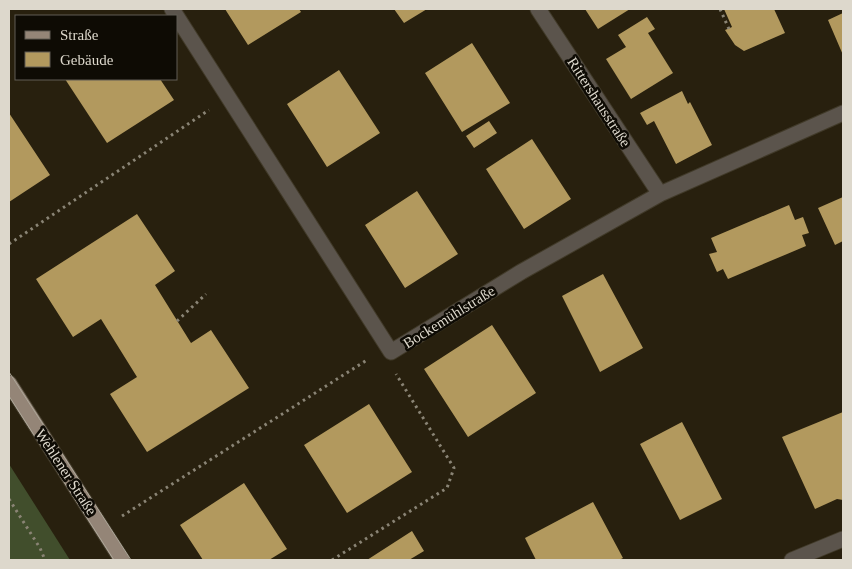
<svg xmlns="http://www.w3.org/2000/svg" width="852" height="569" font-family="'Times New Roman',serif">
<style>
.green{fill:#414e2c}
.building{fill:#b2995e}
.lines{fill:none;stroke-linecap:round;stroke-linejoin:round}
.minor-casing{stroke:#413a29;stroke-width:17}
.major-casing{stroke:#413a29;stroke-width:17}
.path{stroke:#8a8475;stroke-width:3;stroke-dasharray:2.5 4;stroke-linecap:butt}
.minor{stroke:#5b544c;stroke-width:15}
.major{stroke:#948577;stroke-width:15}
.tram{stroke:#aca698;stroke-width:1}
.labels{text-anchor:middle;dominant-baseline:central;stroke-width:5;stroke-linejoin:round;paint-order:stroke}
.street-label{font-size:15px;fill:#ddd8cc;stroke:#0e0b04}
</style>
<rect width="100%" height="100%" fill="#28200e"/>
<!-- green -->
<path class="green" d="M9 464 70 560H9Z"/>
<!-- building -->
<path class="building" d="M225 9H299L301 12 248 45Z
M394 9H427L404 23Z
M585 9H630L598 29Z
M724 9H774L785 33 744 51 735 45 725 30 732 27Z
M843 13V55L828 20Z
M647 17 655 29 648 33 673 73 631 99 606 59 626 47 618 35Z
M472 43 510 103 462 132 425 73Z
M339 70 380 133 327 167 287 104Z
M65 79H160L174 100 107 143Z
M682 91 688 104 690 102 712 145 676 164 654 121 647 125 640 113Z
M9 113 50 175 9 202Z
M489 121 497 133 474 148 466 136Z
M532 139 571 199 524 229 486 169Z
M417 191 458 254 405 288 365 225Z
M843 197V241L835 245 818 208Z
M789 205 795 220 803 217 809 233 802 235 806 246 728 279 723 269 717 272 709 254 717 252 711 238Z
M137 214 175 271 155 285 191 343 211 330 249 388 147 452 110 394 137 377 101 319 73 337 36 279Z
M603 274 643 348 600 372 562 296Z
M492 325 536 393 468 437 424 369Z
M369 404 412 472 347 513 304 445Z
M843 412V500L837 499 815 509 782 437Z
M682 422 722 499 680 520 640 444Z
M244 483 287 549 269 560H203L180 525Z
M593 502 623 558 619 560H536L525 538Z
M412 531 424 551 409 560H367Z"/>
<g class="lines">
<!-- minor casing -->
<g class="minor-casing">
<path id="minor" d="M172 9 391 352 521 272 660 194 843 113
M538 9 660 194
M792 560 843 539"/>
</g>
<!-- major casing -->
<g class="major-casing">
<path id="major" d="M9 383 122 560"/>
</g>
<!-- path -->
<path class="path" d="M720 9 729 29
M9 244 209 110
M177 321 206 294
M9 499 40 548 45 560
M122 516 367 360
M332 560 447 488 454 468 396 374"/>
<!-- minor -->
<use href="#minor" class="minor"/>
<!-- major -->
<use href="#major" class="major"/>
<!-- tram -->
<path class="tram" d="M9 372 131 560
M9 396 114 560"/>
</g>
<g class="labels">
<!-- street labels -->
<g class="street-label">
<text transform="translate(599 102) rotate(57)">Rittershausstraße</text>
<text transform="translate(449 317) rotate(-32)">Bockemühlstraße</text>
<text transform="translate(66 472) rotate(57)">Wehlener Straße</text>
</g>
</g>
<!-- border -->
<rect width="852" height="569" fill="none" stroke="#ddd8cc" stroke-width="20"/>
<!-- legend -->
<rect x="15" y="15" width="162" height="65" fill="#0e0b04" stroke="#615d54"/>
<rect x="25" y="31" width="25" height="8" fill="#948577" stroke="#615d54"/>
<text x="60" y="40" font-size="15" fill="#ddd8cc">Straße</text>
<rect x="25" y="52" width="25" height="15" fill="#b2995e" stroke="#615d54"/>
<text x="60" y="65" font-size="15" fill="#ddd8cc">Gebäude</text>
</svg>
